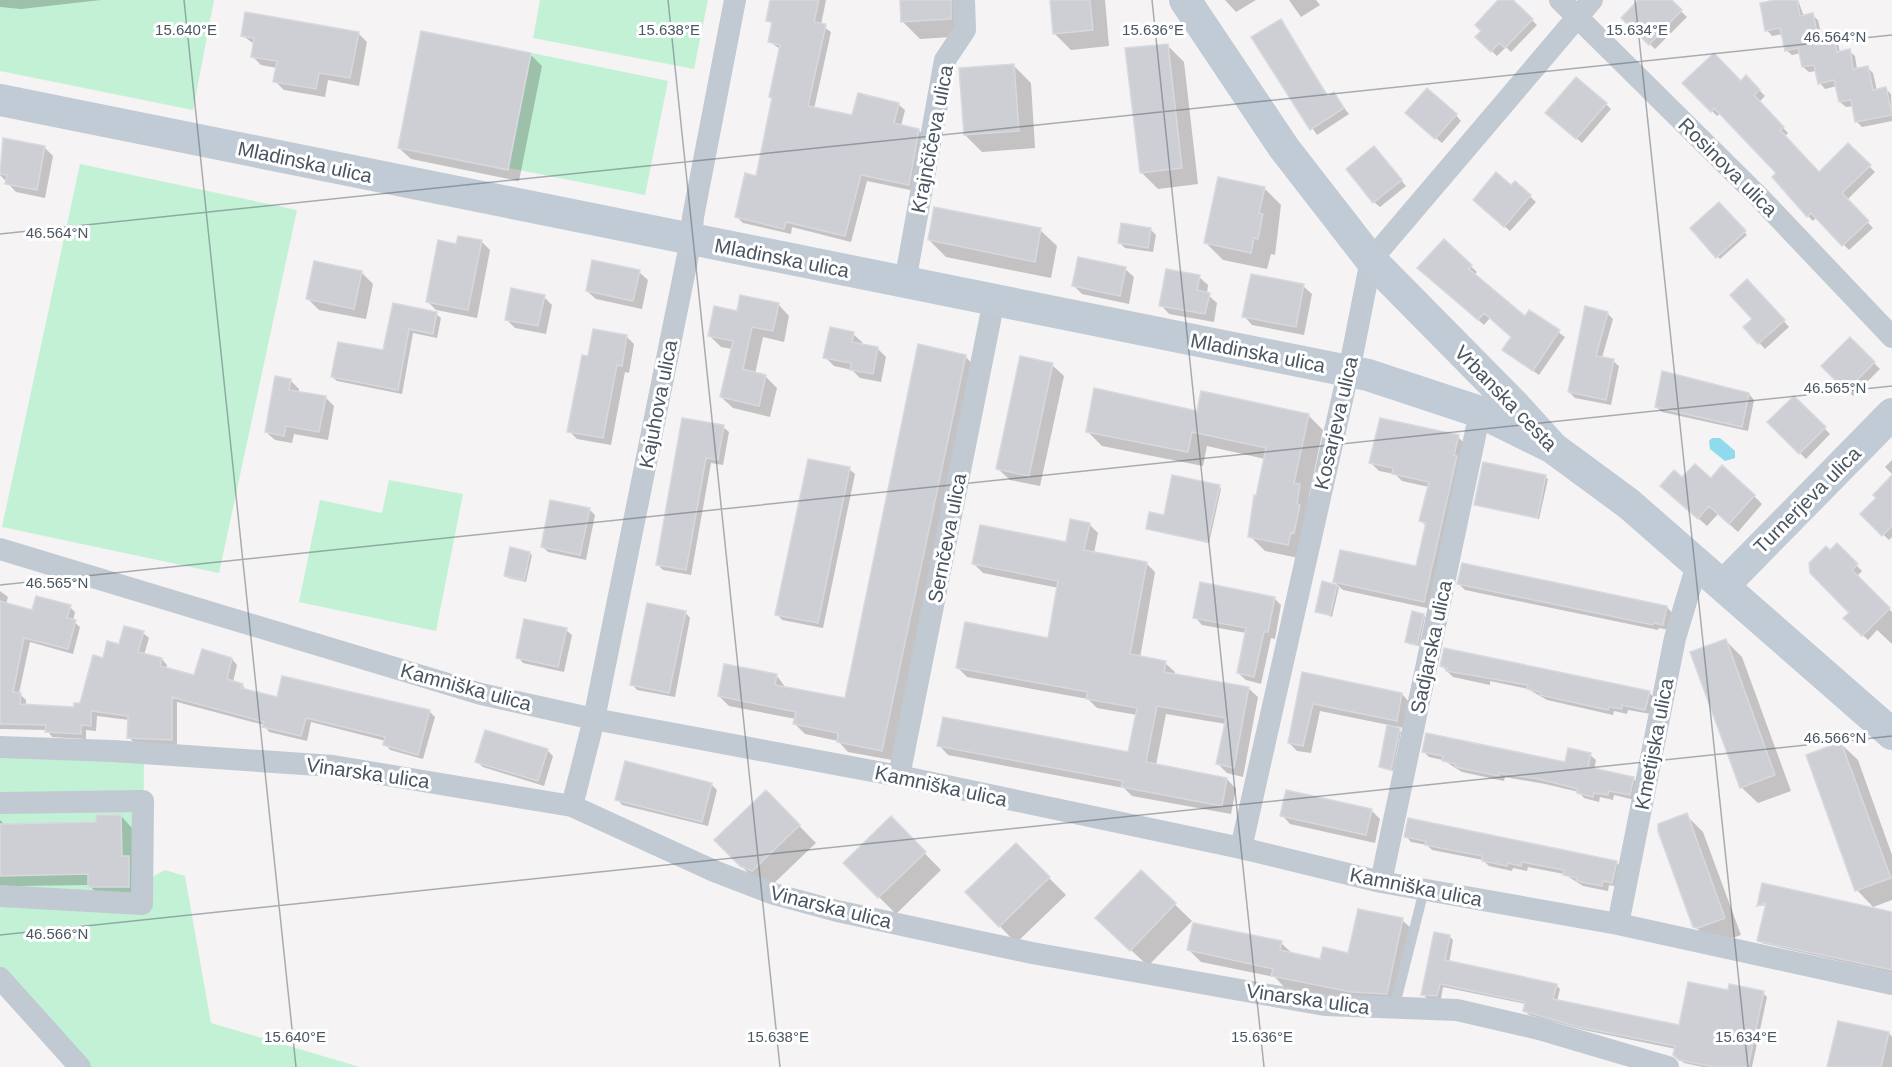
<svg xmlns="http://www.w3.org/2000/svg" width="1892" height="1067" font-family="Helvetica,sans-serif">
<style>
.green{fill:#c3f1d5}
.water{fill:#90daee}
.shadow{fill:#0003}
.building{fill:#cdcfd5;stroke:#d7d9de;stroke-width:1.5}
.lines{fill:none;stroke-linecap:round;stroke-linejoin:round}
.lane{stroke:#c1cad2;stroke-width:10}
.street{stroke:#c1cad2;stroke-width:22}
.secondary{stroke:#c1cbd6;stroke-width:32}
.ticks{fill:none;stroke:#4a5661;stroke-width:1.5;stroke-opacity:0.45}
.labels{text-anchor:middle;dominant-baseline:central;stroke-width:6;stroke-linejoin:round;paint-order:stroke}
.street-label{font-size:20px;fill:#4a5661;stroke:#fff}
.ticks-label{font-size:15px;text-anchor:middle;fill:#4a5661;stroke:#fff;stroke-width:6;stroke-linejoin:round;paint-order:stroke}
</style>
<rect width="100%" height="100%" fill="#f5f3f3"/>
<!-- green -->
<path class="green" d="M0 0H214L193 110 0 71Z
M540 0H708L694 69 533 38Z
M532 53 668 81 645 195 509 168Z
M80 164 297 210 219 573 2 527Z
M389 480 463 494 436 631 299 602 320 500 382 513Z
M0 751 144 755 143 882 165 870 185 876 211 1023 360 1067H86L0 968Z"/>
<!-- water -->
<path class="water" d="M1712 438H1720L1735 451V458L1725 461 1710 449 1709 441Z"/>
<!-- shadow -->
<path class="shadow" d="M0 0H101L21 9 0 7Z
M778 0H826L821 25 831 32 814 109 853 117 898 104 905 110 901 126 918 130 925 136 915 191 867 181 851 242 792 227 791 234 743 223 737 217 757 178 773 99 770 97 780 49 770 42 773 26 768 20Z
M902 0H972L967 36 920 39 903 22Z
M1051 0H1105L1109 46 1071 50 1054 33Z
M1225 0H1256L1236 12Z
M1289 0H1316L1320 5 1301 17Z
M1500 0H1511L1537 25 1511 52 1506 47 1497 56 1477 37Z
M1640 0H1669L1687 17 1655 49 1623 18Z
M1782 0H1798L1804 17 1812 15 1818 20 1821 34 1832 32 1837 37 1840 53 1849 51 1855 56 1857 69 1868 68 1873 73 1877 91 1886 89 1891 94 1892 121 1862 127 1857 122 1854 106 1846 107 1840 102 1837 86 1825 89 1820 83 1817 71 1809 72 1803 67 1801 53 1792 55 1786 50 1783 34 1772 36 1767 30Z
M1281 21 1329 97 1333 94 1349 114 1317 135 1253 38Z
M358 33 367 42 359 86 328 80 325 97 284 90 275 81 277 68 261 65 252 56 254 44 242 35Z
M1167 45 1184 62 1198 184 1158 189 1141 172Z
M530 54 542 66 519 181 411 159 399 148Z
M1014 66 1031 83 1035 148 982 152 965 135Z
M1746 77 1765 96 1759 102 1788 133 1785 136 1819 174 1848 145 1875 172 1847 200 1873 228 1849 250 1817 217 1813 221 1808 216 1778 173 1721 113 1717 116 1684 83H1741Z
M1606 104 1611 109 1582 143 1553 118Z
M1456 115 1461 121 1442 143 1413 119Z
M4 140 45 148 53 156 45 198 16 192 0 175Z
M1379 154 1406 186 1380 207 1374 202Z
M1515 183 1536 202 1510 231 1480 205Z
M1264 188 1281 205 1275 255 1271 254 1267 269 1223 260 1206 243Z
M1719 204 1747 235 1720 259 1692 228Z
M1150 229 1156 235 1153 252 1125 248 1119 242Z
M1040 230 1057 246 1051 278 946 257 929 240Z
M481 241 490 250 477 318 436 310 427 301 458 246Z
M1444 241 1477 272 1474 275 1525 318 1530 312 1565 337 1539 375 1504 350 1513 337 1490 318 1484 325 1425 273Z
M1125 269 1134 277 1129 304 1082 294 1074 286Z
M361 272 373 284 366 319 319 310 308 299Z
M639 272 648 280 642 309 596 299 587 291Z
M1199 277 1208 285 1207 294 1217 303 1214 322 1169 314 1161 305Z
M1303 286 1312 294 1304 335 1252 325 1244 316Z
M1753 286 1789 327 1765 349 1745 328 1754 319Z
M544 297 552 305 546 334 515 328 506 319Z
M778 304 789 316 784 342 763 337 755 374 765 376 777 388 770 417 733 408 721 397 732 349 721 347 709 335 738 313Z
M394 305 436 314 441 318 437 338 413 333 402 394 337 381 332 377 384 352Z
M1607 313 1613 319 1602 358 1613 361 1619 366 1611 405 1575 398 1569 392Z
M853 334 862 342 861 345 878 349 886 357 881 382 860 378 852 370 834 366 825 357Z
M626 336 634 344 629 373 625 372 611 445 577 439 569 431 590 358Z
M1850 339 1880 369 1853 396 1823 366Z
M965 356 975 367 892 760 848 752 838 741 805 734 795 724 796 719 729 706 719 696 777 676 786 688 846 700Z
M1052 365 1064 376 1040 486 1010 480 998 469Z
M291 381 299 389V393L325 397 334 406 328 440 294 434 292 443 275 440 266 432Z
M1749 394 1754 400 1748 431 1662 412 1656 407Z
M1794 398 1830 434 1806 459 1769 422Z
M1198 413 1308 415 1323 430 1309 495 1303 559 1265 551 1250 536 1265 459 1207 446 1203 466 1102 446 1087 431Z
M683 420 723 427 729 432 723 465 711 463 691 575 663 570 658 565Z
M1458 437 1466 445 1432 609 1343 590 1334 582 1418 568 1427 527 1421 521 1429 487 1402 481 1395 474 1379 471 1371 463Z
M1892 460V474L1885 467Z
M849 469 855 474 823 628 782 620 777 614Z
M1545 477 1548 479 1539 519 1476 504Z
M1892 477V537L1889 540 1862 514 1878 498Z
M1683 479 1711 480 1754 496 1762 504 1738 532 1718 514 1707 526 1671 494Z
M1219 486 1221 489 1209 543 1147 528Z
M589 509 595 515 586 560 548 552 543 547Z
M1089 524 1098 533 1094 553 1146 563 1155 572 1140 658 1165 663 1175 672 1174 675 1248 688 1258 697 1243 777 1227 773 1218 764 1226 724 1166 714 1156 765 1227 779 1236 789 1231 814 1132 796 1124 788 948 755 939 745 1130 754 1137 715 1097 708 1088 699 967 677 958 668 1049 639 1059 588 983 573 974 564 1067 543Z
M1837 545 1862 571 1856 577 1892 612V644L1877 630 1868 640 1851 624V613L1830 552Z
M529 553 532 555 526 582 508 578 505 575Z
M1463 565 1667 607 1672 613 1669 630 1659 628 1658 630 1465 590 1459 584Z
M1323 583 1339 587 1332 617 1317 611Z
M0 591 8 597 6 604 33 612 70 607 75 612 73 621 80 627 73 654 30 642 19 693 26 700V706L75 709 81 705 104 660 143 633 149 638 144 655 162 659 167 665 166 669 195 677 232 659 237 665 233 682 242 685 247 691 278 699 429 711 435 717 423 759 390 750 385 744 386 741 311 722 307 741 269 732 264 725 177 702V745L135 743 129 738V720L97 716 96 731 86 730V739L52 737 47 730 0 729Z
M1274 598 1281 605 1275 639 1271 638 1261 684 1246 680 1238 673 1246 633 1202 625 1195 617Z
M685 612 690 618 675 697 637 690 632 684Z
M1423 615 1425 617 1419 646 1409 644 1407 642Z
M566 630 572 635 564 672 523 663 518 657Z
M1725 640 1742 657 1791 791 1758 803 1741 787Z
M1442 666 1649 692 1654 698 1651 714 1628 710 1627 714 1614 711 1613 715 1547 700 1528 689 1490 681V685L1453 677Z
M1303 674 1402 694 1409 702 1404 728 1396 726 1401 732 1393 771 1380 766 1389 725 1320 711 1311 753 1297 751 1289 743Z
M1841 744 1858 760 1892 855V900L1873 907 1857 890Z
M547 750 553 756 544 786 483 767 477 762Z
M1424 752 1566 764 1590 755 1596 760 1594 770 1633 778 1638 784 1635 800 1614 795 1613 800 1600 797 1599 802 1584 798 1579 792 1545 784 1505 777 1504 781 1462 772 1443 760 1429 757Z
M711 784 717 790 708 826 622 805 617 799Z
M766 792 816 843 770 887 758 883 716 840Z
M1371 810 1380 819 1375 843 1290 824 1282 815Z
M1686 815 1703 832 1741 935 1715 944 1694 926Z
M121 816 132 828 140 898H101L89 885 19 886 0 895V820L5 825 97 824Z
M891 819 941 870 896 914 845 863Z
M1406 836 1616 862 1622 868 1618 887 1609 885 1608 891 1583 886 1564 874 1528 867 1527 871 1513 868 1512 871 1489 866 1483 860 1432 850 1427 845 1411 842Z
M1016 845 1066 895 1016 943 967 892Z
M1141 872 1192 921 1148 966 1114 934Z
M1763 885 1892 913V973L1761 943 1759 940 1767 905 1759 906Z
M1402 920 1414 931 1398 1005 1364 1003 1284 987 1275 977 1201 962 1189 950 1281 943 1293 954 1321 960 1350 955Z
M1449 936 1453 940 1449 963 1556 985 1560 989 1557 1001 1680 1027 1729 991 1763 993 1767 997 1752 1067H1703L1684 1063 1674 1054 1676 1049 1584 1030 1529 1015 1525 1011 1526 1004 1443 987 1441 999 1427 998 1423 995Z
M1889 1033 1892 1037V1067H1829Z"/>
<!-- building -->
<path class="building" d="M770 0H819L814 22 826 24 808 106 852 115 858 93 899 103 894 123 919 129 909 185 861 175 845 236 786 222 784 229 735 217 745 173 756 176 772 98 769 97 780 45 768 42 772 22 766 21Z
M900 0H951V19L901 22Z
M1050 0H1090L1093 30 1053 34Z
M1498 0H1513L1533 19 1505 48 1499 43 1491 52 1475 37 1481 31 1475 25Z
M1638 0H1672L1682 10 1649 45 1621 18Z
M1775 0H1797L1800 16 1813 13 1817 33 1832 30 1837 52 1850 49 1853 69 1868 66 1873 90 1886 87 1892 115 1855 122 1851 100 1839 102 1834 80 1818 84 1814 65 1802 67 1798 48 1785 51 1780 28 1765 31 1760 3Z
M245 12 359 32 350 78 319 73 316 89 273 82 277 61 251 57 254 38 241 36Z
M1281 19 1327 96 1334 92 1344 108 1310 130 1251 37Z
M421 31 531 53 508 170 398 148Z
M1168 44 1182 168 1140 173 1125 48Z
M1714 53 1741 81 1746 75 1760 90 1754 95 1784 127 1780 130 1819 172 1848 143 1871 165 1842 193 1869 221 1842 246 1811 213 1807 217 1772 177 1776 173 1714 108 1711 112 1682 83Z
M1014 64 1019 131 964 135 959 68Z
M1576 77 1607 103 1576 139 1545 113Z
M1427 88 1457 114 1435 139 1405 113Z
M3 138 45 146 37 190 5 184 7 175 0 174Z
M1374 146 1402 180 1373 203 1346 169Z
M1496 172 1511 185 1515 181 1531 195 1504 227 1473 200Z
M1218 177 1265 187 1259 213 1263 214 1258 239 1254 238 1251 253 1204 243Z
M1719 202 1746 231 1716 258 1690 228Z
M934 207 1041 228 1035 262 928 240Z
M1121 223 1151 228 1148 248 1118 243Z
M458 236 482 240 468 310 426 302 438 240 456 244Z
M1444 239 1472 265 1469 269 1525 316 1529 310 1560 330 1533 371 1502 350 1511 337 1484 313 1478 320 1417 268Z
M1078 257 1126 267 1120 296 1072 286Z
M592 260 640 270 633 301 586 291Z
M314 261 362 271 354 309 306 299Z
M1166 269 1200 275 1197 290 1210 293 1205 314 1159 306Z
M1251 274 1304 284 1296 327 1242 317Z
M1747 279 1785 320 1758 344 1743 327 1752 319 1730 295Z
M511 288 545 295 538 326 505 320Z
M740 295 779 303 773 331 752 327 743 369 766 375 759 406 720 397 733 341 708 336 714 306 737 311Z
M393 303 437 312 433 334 409 329 398 390 331 377 338 342 383 350Z
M1585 306 1608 312 1596 356 1614 359 1606 400 1568 392Z
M830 327 854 332 852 342 878 347 873 374 850 370 851 363 823 358Z
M593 329 627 335 622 366 617 365 603 438 567 432 582 355 588 356Z
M1850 337 1875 362 1846 391 1821 366Z
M918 344 966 355 882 751 837 742 838 733 793 724 796 712 718 696 724 664 777 674 775 685 845 698Z
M1020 356 1053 363 1029 476 996 469Z
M1662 371 1749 393 1742 427 1655 407Z
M275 376 291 379 289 390 326 396 319 432 286 426 284 436 265 432Z
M1094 388 1197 411 1201 391 1309 414 1294 483 1300 484 1297 504 1300 505 1294 533 1291 532 1288 545 1248 537 1254 495 1256 496 1266 448 1192 432 1188 452 1086 432Z
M1794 396 1826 427 1799 454 1767 422Z
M682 418 724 425 718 460 706 458 686 570 656 565Z
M1380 418 1459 435 1454 455 1457 456 1424 602 1333 582 1340 550 1416 566 1426 523 1419 521 1429 482 1392 474 1393 468 1369 463Z
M808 459 850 467 818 623 775 615Z
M1483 462 1546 475 1537 518 1474 505Z
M1695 464 1711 478 1722 465 1755 495 1729 524 1709 506 1698 519 1660 486 1674 470 1682 477Z
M1172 475 1220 485 1207 542 1146 529 1149 512 1164 515Z
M1892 475V526L1882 536 1860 514 1876 498 1873 495Z
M550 500 590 508 580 555 541 547Z
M1070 519 1090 523 1084 550 1147 562 1130 654 1166 661 1164 672 1249 687 1234 768 1216 764 1226 718 1157 706 1146 762 1227 778 1222 806 1121 787 1123 781 937 746 943 717 1128 752 1137 708 1086 699 1088 692 956 668 965 622 1048 638 1058 581 972 564 980 525 1066 542Z
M1837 543 1858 564 1852 570 1890 608 1862 636 1843 618 1849 613 1810 573 1809 563 1826 546 1830 550Z
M510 547 530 552 524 580 504 576Z
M1462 563 1667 606 1663 625 1654 623 1653 625 1457 584Z
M1322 581 1337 585 1330 615 1315 612Z
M1200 582 1275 597 1268 632H1264L1254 677 1237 673 1246 628 1193 618Z
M36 596 71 605 67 618 76 620 68 649 24 638 13 692 21 693 20 704 74 707V703H80L93 655 103 658 107 641 119 644 124 626 144 631 138 652 162 658 160 666 194 675 202 649 232 658 227 679 243 684 241 688 277 697 282 676 430 710 418 755 383 745 385 737 306 718 301 736 262 727 264 722 172 697V740L127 738 128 716 91 711V726L81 725V734L45 732 46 725 0 724V601L32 610Z
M647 603 686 611 669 693 630 685Z
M1412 611 1424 614 1417 645 1405 642Z
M524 619 567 628 558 667 516 658Z
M1726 639 1775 775 1740 788 1690 652Z
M1444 648 1650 691 1645 710 1622 705V709L1609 707 1608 710 1540 695V692L1527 689 1528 685 1446 671 1447 668 1440 666Z
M1302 672 1402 693 1397 721 1313 704 1303 746 1288 743Z
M1387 725 1400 728 1391 770 1379 767Z
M485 730 548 749 538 781 475 762Z
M1426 733 1565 762 1568 748 1591 753 1588 767 1634 777 1630 795 1609 791 1608 795 1594 793 1593 797 1577 793 1578 789 1539 779 1499 773V776L1455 767 1456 764 1442 761 1443 756 1422 752Z
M1841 742 1891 878 1855 891 1806 755Z
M625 761 712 783 702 822 615 800Z
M766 790 800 825 752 871 740 866 714 840Z
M1286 790 1372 809 1366 835 1280 816Z
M1687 813 1725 918 1698 928 1693 927 1658 831V824Z
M96 815H121L122 856H129V887H88V874L0 876V824L96 822Z
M891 816 926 852 878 898 843 863Z
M1408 818 1617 861 1612 883 1603 881 1602 886 1576 881 1577 878 1563 875 1564 870 1522 862 1521 866 1508 863 1507 866 1482 861V856L1425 845 1426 841 1404 837Z
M1016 843 1050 877 999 927 965 892Z
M1141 870 1176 903 1130 951 1095 918Z
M1762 883 1892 912V970L1757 941 1766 903 1757 906Z
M1358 909 1403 918 1387 994 1351 992 1271 976 1273 969 1187 950 1193 923 1282 941 1280 950 1320 959 1323 947 1348 953Z
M1434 932 1450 935 1445 960 1557 984 1553 999 1679 1025 1688 982 1728 990 1729 984 1764 991 1748 1067H1715L1679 1060 1673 1055 1675 1046 1579 1027 1523 1011 1525 1002 1440 984 1437 996 1421 995Z
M1838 1021 1889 1032 1881 1067H1827Z"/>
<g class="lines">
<!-- lane -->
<path class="lane" d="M1394 1009 1424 890"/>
<!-- street -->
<path class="street" d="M1560 0 1760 198 1892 337
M905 282 945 60 965 30 964 0
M0 549 481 694 594 719 899 776 1241 848 1381 882 1618 924 1892 984
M0 747 113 751 333 766 572 806 714 871 774 894 837 911 1032 953 1325 1005 1457 1010 1539 1029 1668 1067
M899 776 994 300
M0 803 143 801 142 904 0 896
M572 806 594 719 691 240 693 217 735 0
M1241 848 1353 351 1371 260 1592 0
M1381 882 1480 412
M1618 924 1675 638 1697 565
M0 978 80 1067"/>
<!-- secondary -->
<path class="secondary" d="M1185 0 1284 148 1371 260 1516 407 1553 448 1629 504 1892 734
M0 100 1368 375 1480 412 1553 448
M1723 586 1892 414"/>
</g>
<!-- ticks -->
<path class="ticks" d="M184 0 296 1067M668 0 780 1067M1152 0 1264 1067M1635 0 1748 1067M0 234 1892 35M0 585 1892 386M0 935 1892 736"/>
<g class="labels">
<!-- street labels -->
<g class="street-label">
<text transform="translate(932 139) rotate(-79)">Krajnčičeva ulica</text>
<text transform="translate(305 162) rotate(12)">Mladinska ulica</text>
<text transform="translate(1728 167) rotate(45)">Rosinova ulica</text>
<text transform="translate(782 258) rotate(11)">Mladinska ulica</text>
<text transform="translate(1258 353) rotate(11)">Mladinska ulica</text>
<text transform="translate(1506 398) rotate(46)">Vrbanska cesta</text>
<text transform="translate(658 404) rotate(-79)">Kajuhova ulica</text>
<text transform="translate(1336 423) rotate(-77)">Kosarjeva ulica</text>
<text transform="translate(1807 500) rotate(-45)">Turnerjeva ulica</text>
<text transform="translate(947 538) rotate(-79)">Sernčeva ulica</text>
<text transform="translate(1431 647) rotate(-78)">Sadjarska ulica</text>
<text transform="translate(466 687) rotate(15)">Kamniška ulica</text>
<text transform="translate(1654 744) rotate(-79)">Kmetijska ulica</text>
<text transform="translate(368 773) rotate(8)">Vinarska ulica</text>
<text transform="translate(941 786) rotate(12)">Kamniška ulica</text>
<text transform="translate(1416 887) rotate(11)">Kamniška ulica</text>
<text transform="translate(831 907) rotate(14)">Vinarska ulica</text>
<text transform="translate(1308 999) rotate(8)">Vinarska ulica</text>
</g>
</g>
<g class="ticks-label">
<text x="186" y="35">15.640°E</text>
<text x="669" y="35">15.638°E</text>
<text x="1153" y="35">15.636°E</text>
<text x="1637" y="35">15.634°E</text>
<text x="1835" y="42">46.564°N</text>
<text x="57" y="238">46.564°N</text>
<text x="1835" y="393">46.565°N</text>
<text x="57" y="588">46.565°N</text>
<text x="1835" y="743">46.566°N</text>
<text x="57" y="939">46.566°N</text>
<text x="295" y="1042">15.640°E</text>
<text x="778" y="1042">15.638°E</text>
<text x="1262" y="1042">15.636°E</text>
<text x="1746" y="1042">15.634°E</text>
</g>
</svg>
